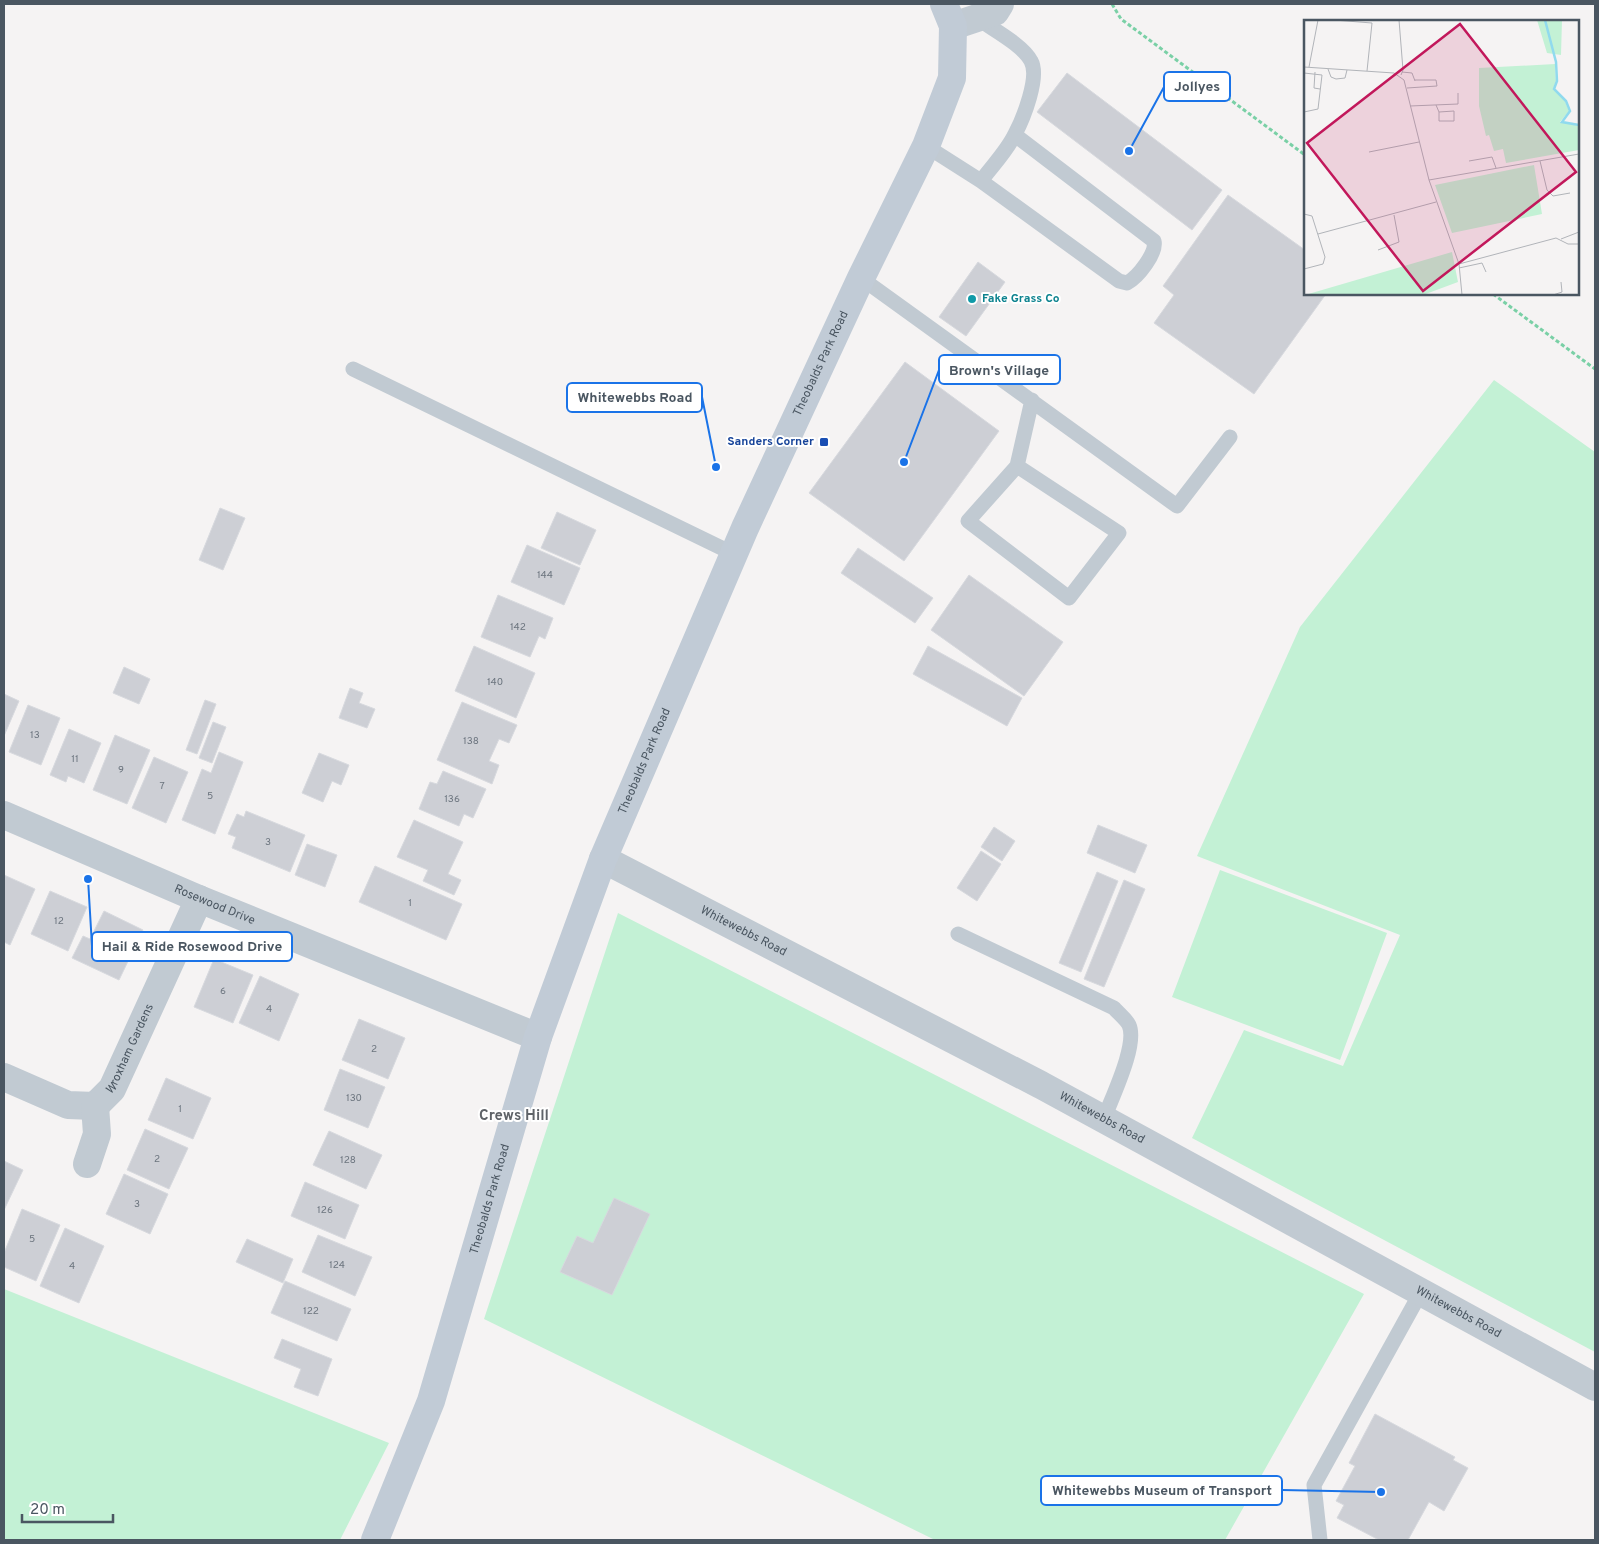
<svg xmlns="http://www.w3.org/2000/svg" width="1599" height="1544" font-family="Overpass,sans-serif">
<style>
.green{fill:#c3f1d5}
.building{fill:#cdcfd5;stroke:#d7d9de}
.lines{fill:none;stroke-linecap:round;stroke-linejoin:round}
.path{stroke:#7ad0a6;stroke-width:3;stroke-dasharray:4 2.5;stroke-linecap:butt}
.lane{stroke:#c1cad2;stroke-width:15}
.street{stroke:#c1cad2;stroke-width:28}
.secondary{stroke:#c1cbd6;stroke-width:28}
.culture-dot{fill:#0f9aa8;stroke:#fff;stroke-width:2}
.transit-dot{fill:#1a4fb4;stroke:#fff;stroke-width:2}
.labels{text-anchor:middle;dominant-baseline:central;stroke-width:4;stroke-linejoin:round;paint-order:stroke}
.number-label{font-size:10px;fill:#6b747e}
.culture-label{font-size:12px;font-weight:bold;fill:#0d838f;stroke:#fff;text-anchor:start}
.street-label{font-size:12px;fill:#4a5661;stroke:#fff}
.transit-label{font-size:12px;font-weight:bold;fill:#164399;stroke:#fff;text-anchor:end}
.quarter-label{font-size:15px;font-weight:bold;fill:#5f6368;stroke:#fff}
.inset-river{fill:none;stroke:#90daee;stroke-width:2.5}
.inset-road{fill:none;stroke:#b1b4b9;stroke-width:1}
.view{fill:#c2185b;fill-opacity:0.15;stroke:#c2185b;stroke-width:2.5}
.inset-edge{fill:none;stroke:#4a5661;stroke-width:2.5}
.leader{fill:none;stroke:#1a73e8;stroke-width:2}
.callout-dot{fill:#1a73e8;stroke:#fff;stroke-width:2}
.callout{fill:#fff;stroke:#1a73e8;stroke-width:2}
.callout-label{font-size:14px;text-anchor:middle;font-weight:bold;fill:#4a5661}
</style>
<rect width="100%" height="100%" fill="#f5f3f3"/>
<!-- green -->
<path class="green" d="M1494 380 1595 452V1352L1192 1138 1244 1030 1343 1066 1400 935 1197 856 1300 627Z
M1220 870 1387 933 1340 1060 1172 997Z
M618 913 1364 1294 1225 1540H935L484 1319Z
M4 1289 389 1443 340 1540H4Z"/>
<!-- building -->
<path class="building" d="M1067 73 1222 190 1192 230 1037 112Z
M1228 195 1305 250V294H1326L1254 394 1154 323 1174 295 1163 286Z
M978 262 1005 282 966 336 939 317Z
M905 362 999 431 904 561 809 493Z
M220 508 245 518 223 570 199 560Z
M557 512 596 530 580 565 541 548Z
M527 545 580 568 564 605 511 582Z
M858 548 933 598 915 623 841 573Z
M969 575 1063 642 1024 696 931 630Z
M498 595 553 618 545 639 539 636 530 657 481 637Z
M474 646 535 673 516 718 455 691Z
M928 646 1022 698 1007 726 913 674Z
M124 667 150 679 139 704 113 693Z
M350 688 363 693 359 703 375 709 367 728 339 718Z
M4 694 19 701 4 736Z
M205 700 216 704 197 754 186 750Z
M462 702 517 725 509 743 499 739 489 761 499 765 492 784 437 760Z
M28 705 60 718 41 765 9 752Z
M213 722 226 727 212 763 199 758Z
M69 729 101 743 84 783 68 776 66 782 50 775Z
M115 735 150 750 127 804 93 790Z
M219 752 243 762 215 834 182 820 202 769 211 773Z
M319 753 349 765 341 785 332 781 323 802 302 793Z
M154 757 188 772 166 823 132 808Z
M443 771 486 789 473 818 464 814 459 826 419 809 430 782 437 784Z
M246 811 305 835 290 872 232 848 236 837 228 834 237 814 244 817Z
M414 820 463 842 448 874 461 880 454 895 423 881 428 870 397 857Z
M1098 825 1147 845 1135 873 1087 853Z
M994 827 1015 841 1002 861 981 847Z
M307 844 337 855 325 887 295 875Z
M981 851 1001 864 977 901 957 888Z
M375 866 462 904 446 940 359 902Z
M1097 872 1118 881 1081 972 1059 963Z
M4 875 35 889 10 945 4 942Z
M1124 880 1145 889 1104 987 1084 979Z
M50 891 87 907 68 951 31 934Z
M104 911 143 930 119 980 72 958 83 936 90 939Z
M214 959 253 975 233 1023 194 1007Z
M260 976 299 994 279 1041 239 1023Z
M359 1019 405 1038 388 1079 342 1060Z
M340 1069 385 1087 368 1128 324 1110Z
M166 1078 211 1098 193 1139 148 1120Z
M145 1129 188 1148 169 1189 127 1170Z
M329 1131 382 1155 366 1189 313 1165Z
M4 1161 23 1170 4 1210Z
M124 1174 168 1194 150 1234 106 1214Z
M305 1182 359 1205 345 1239 291 1216Z
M614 1198 650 1214 612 1295 560 1272 577 1236 593 1243Z
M22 1209 60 1225 36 1281 4 1267V1253Z
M65 1228 104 1246 79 1303 40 1286Z
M318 1235 372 1257 355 1296 302 1272Z
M247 1239 293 1259 283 1283 236 1262Z
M285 1281 351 1309 337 1341 271 1313Z
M282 1339 332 1359 318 1396 294 1387 301 1369 274 1358Z
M1375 1414 1455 1457 1453 1460 1468 1468 1444 1511 1429 1502 1408 1540H1379L1337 1518 1344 1505 1336 1501 1355 1466 1349 1463Z"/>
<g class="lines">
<!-- path -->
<path class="path" d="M1112 4 1121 19 1305 155
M1493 294 1595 369"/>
<!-- lane -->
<path class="lane" d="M977 18C992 29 1023 45 1031 61 1040 77 1023 119 1015 134 1007 151 992 166 981 181
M926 146 981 181 1119 281 1127 283C1138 277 1157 253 1154 241L1015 135
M861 278 1177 506 1230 437
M353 369 734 554
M1017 466 968 521 1069 598 1119 533 1017 466 1032 400
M958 934 1114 1008C1118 1013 1126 1019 1129 1025 1138 1045 1111 1099 1104 1119
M1320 1540 1314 1485 1421 1292"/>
<!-- street -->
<g class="street">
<path d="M953 26 995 12 1000 4"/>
<path id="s1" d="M4 815 199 899 538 1037"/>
<path id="s2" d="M603 859 1041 1085 1595 1387"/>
<path id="s3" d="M4 1077 68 1105 95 1106 112 1089 199 899"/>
<path d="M87 1164 97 1134 95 1106"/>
</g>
<!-- secondary -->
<path class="secondary" id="s4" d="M375 1540 431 1401 538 1037 603 859 745 528 861 278 926 146 952 78 953 26 944 4"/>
</g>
<!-- markers -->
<circle class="culture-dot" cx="972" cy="299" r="5"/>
<rect class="transit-dot" x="819" y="437" width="10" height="10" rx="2.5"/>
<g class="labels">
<!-- number labels -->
<g class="number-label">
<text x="545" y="575">144</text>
<text x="518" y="627">142</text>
<text x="495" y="682">140</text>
<text x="35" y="735">13</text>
<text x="471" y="741">138</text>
<text x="75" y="759">11</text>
<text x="121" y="770">9</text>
<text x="162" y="786">7</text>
<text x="210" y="796">5</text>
<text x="452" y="799">136</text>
<text x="268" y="842">3</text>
<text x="410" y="903">1</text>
<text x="59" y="921">12</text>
<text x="223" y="991">6</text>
<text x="269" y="1009">4</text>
<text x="374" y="1049">2</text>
<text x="354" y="1098">130</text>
<text x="180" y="1109">1</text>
<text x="157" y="1159">2</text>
<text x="348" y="1160">128</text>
<text x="137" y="1204">3</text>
<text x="325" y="1210">126</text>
<text x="32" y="1239">5</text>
<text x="337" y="1265">124</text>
<text x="72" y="1266">4</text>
<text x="311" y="1311">122</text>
</g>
<!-- culture labels -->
<g class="culture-label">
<text x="982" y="299">Fake Grass Co</text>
</g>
<!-- street labels -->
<g class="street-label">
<text stroke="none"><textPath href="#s4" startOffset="1260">Theobalds Park Road</textPath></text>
<text stroke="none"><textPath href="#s4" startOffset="825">Theobalds Park Road</textPath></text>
<text stroke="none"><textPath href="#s1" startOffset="229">Rosewood Drive</textPath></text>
<text stroke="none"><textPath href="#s2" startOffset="158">Whitewebbs Road</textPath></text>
<text stroke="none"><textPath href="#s3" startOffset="165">Wroxham Gardens</textPath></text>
<text stroke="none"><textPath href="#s2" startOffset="562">Whitewebbs Road</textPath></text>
<text stroke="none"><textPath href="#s4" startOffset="360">Theobalds Park Road</textPath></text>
<text stroke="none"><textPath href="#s2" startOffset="968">Whitewebbs Road</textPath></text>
</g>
<!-- transit labels -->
<g class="transit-label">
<text x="814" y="442">Sanders Corner</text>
</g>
<!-- quarter labels -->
<g class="quarter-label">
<text x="514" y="1116">Crews Hill</text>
</g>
</g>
<!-- overview -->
<g transform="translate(1304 20)">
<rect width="275" height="275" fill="#f5f3f3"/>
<path d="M233 0H258L257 35 243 33ZM251 44 252 61 249 69 260 79 265 91 256 102 275 106V130L202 143 199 129 190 131 185 115 182 116 175 86V48ZM230 145 238 194 148 213 131 165ZM148 232 154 262 119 275H1Z" fill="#c3f1d5"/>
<path class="inset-river" d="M241 0 252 42 253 61 250 69 262 81 266 91 258 102 275 105"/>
<path class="inset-road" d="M30 0 68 3 63 51M95 0 99 50 97 55M0 47 90 53 100 60 125 160 155 244 158 275M5 47 14 0M24 49 27 57 32 59 41 58 43 50M11 52 10 68 16 69M98 52 108 53 111 61M0 53 18 55 14 89 0 92M103 68 133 66 132 60H111M132 85 135 92 150 91V101H135V92M106 86 154 84V73M65 132 115 122M165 141 188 137 192 148M236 141 243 170 249 176 266 173M125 160 275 134M0 194 8 196 21 237 19 244 0 249M14 214 132 182M257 219 275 212M74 230 95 222 90 195M155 244 252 218 264 224H275M155 248 178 243 182 252M249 275 258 272 257 262"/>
<path class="view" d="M156 4 272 152 119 271 3 123Z"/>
<rect width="275" height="275" class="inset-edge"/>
</g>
<!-- callouts -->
<path class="leader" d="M1129 151L1164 87M904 462L939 370M716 467L702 397M88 879L92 946M1381 1492L1282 1490"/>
<g class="callout-dot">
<circle cx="1129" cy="151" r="5"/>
<circle cx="904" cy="462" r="5"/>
<circle cx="716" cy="467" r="5"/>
<circle cx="88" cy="879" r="5"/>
<circle cx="1381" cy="1492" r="5"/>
</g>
<g class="callout">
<rect x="1164" y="72" width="66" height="29" rx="5"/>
<rect x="939" y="355" width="121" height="29" rx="5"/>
<rect x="567" y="383" width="135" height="29" rx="5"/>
<rect x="92" y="932" width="200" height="29" rx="5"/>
<rect x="1041" y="1476" width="241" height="29" rx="5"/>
</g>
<g class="callout-label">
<text x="1197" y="91">Jollyes</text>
<text x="999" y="375">Brown's Village</text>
<text x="635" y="402">Whitewebbs Road</text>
<text x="192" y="951">Hail &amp; Ride Rosewood Drive</text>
<text x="1162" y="1495">Whitewebbs Museum of Transport</text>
</g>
<!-- border -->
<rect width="1599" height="1544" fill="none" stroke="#4a5661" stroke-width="10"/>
<!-- scale -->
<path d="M22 1514v8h91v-8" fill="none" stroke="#4a5661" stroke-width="2.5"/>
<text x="30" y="1514" font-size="15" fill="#4a5661" stroke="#ffffff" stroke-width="4" paint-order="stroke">20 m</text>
</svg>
